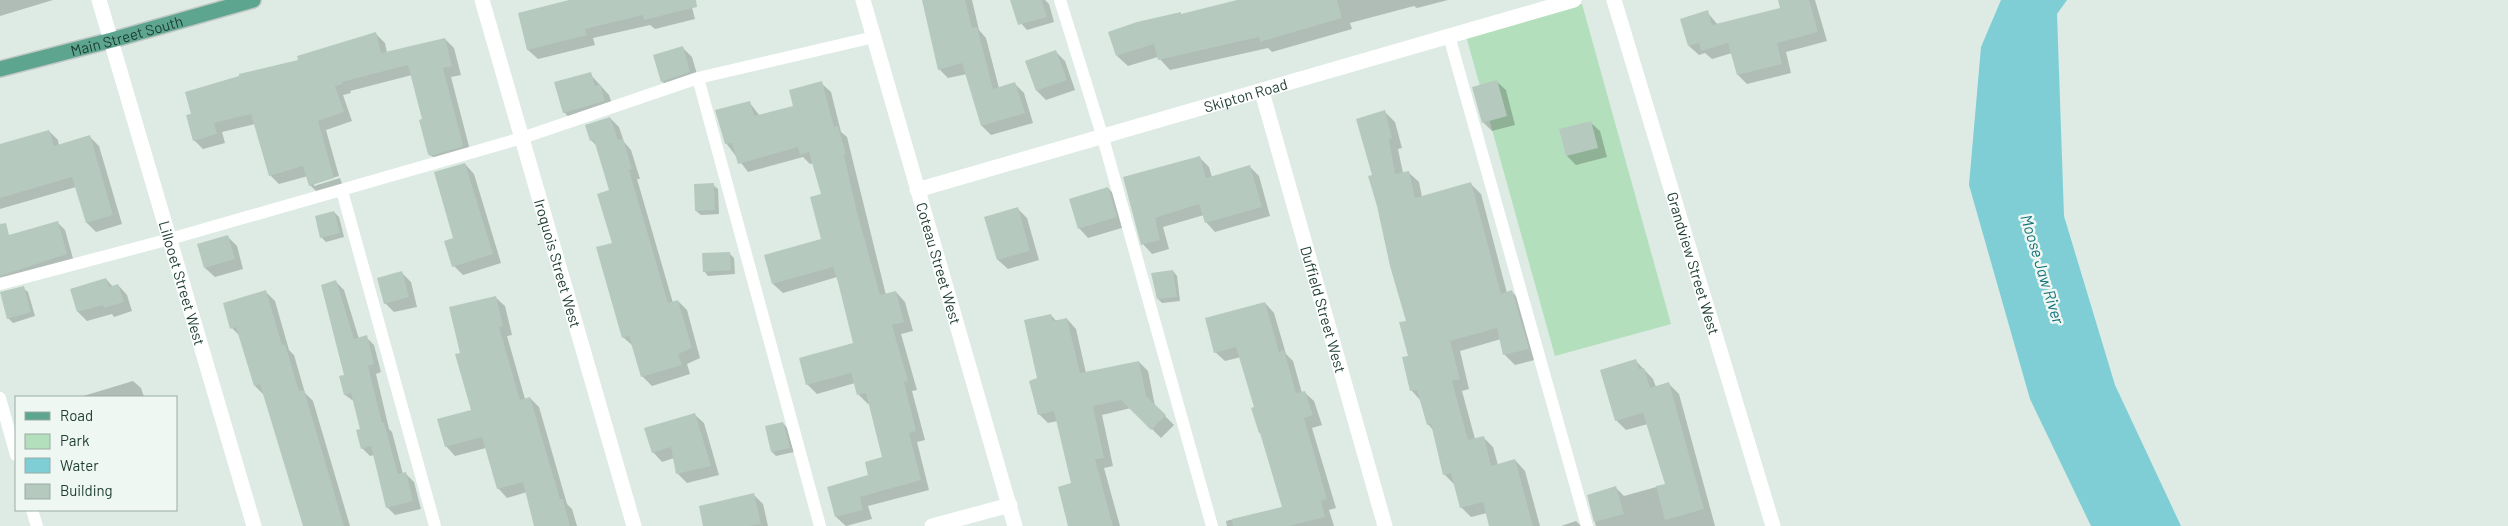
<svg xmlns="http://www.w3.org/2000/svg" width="2508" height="526" font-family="Barlow,sans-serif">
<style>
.green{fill:#b3dfbc}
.water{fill:#7fced6}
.shadow{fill:#0003}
.building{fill:#b5c9bf}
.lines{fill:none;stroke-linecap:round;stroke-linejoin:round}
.primary-casing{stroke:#c0c8c5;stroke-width:18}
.service{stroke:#fff;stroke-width:12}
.minor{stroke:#fff;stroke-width:15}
.tertiary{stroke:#fff;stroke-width:15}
.primary{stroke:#5da58e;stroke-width:15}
.labels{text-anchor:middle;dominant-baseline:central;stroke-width:5;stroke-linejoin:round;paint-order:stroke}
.street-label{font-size:15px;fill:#1d3c31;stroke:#eef7f2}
.water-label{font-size:16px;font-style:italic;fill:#13717c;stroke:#eef7f2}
</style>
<rect width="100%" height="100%" fill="#ddebe4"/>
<!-- green -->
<path class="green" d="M1582 4 1671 324 1555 356 1466 36Z"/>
<!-- water -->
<path class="water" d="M2001 0H2067L2057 14 2064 216 2115 385 2181 526H2091L2030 399 1969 185 1981 47Z"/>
<!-- shadow -->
<path class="shadow" d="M0 0H53L0 16Z
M574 0H690L695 19 655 29 650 25 593 38 595 45 538 59 528 50 520 14Z
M923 0H972L979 30 986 38 999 88 1015 84 1024 93 1033 123 991 135 982 126 967 74 948 78 939 69Z
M1020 0H1045L1049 4 1054 22 1027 30 1018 20Z
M1242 0H1448L1417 8 1414 6 1350 23 1352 29 1272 52 1268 48 1170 70 1158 57 1128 66 1117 56 1180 13 1182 15Z
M1779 0H1815L1827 41 1786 52 1791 73 1747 84 1738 75 1732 53 1712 59 1705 53 1699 55 1689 46 1707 12 1718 25 1781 9Z
M376 34 385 43 387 53 445 39 454 48 461 75 451 77 471 154 440 164 429 153 424 120 412 75 350 91 351 93 343 95 352 121 326 130 339 176 314 183V186L340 178 343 187 319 194 310 185 308 176 279 184 270 175 255 124 222 132 225 143 203 149 194 140 187 116 300 61Z
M683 48 692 57 699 81 672 91 662 81Z
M1056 52 1065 61 1075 90 1046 100 1037 91Z
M590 74 609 95 614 110 573 122 564 112Z
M1496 81 1506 90 1515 125 1492 131 1483 122Z
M821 83 831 92 841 132 847 137 886 295 896 292 905 302 913 331 901 334 917 390 912 391 925 440 917 442 929 490 868 506 872 519 846 526 836 517 883 458 870 403 868 404 859 395 855 383 817 394 807 384 855 344 837 277 783 293 773 284 822 240 823 195 814 163 810 164 803 157 748 172 726 143 749 102 760 116 795 107Z
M1385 112 1395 122 1402 148 1398 149 1403 173 1408 172 1419 182 1422 197 1471 184 1481 194 1507 293 1512 292 1522 302 1538 359 1515 365 1505 355 1501 339 1460 351 1469 389 1462 391 1475 439 1483 437 1493 447 1498 465 1515 460 1525 471 1540 526H1491L1487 513 1471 517 1461 507 1454 484 1444 474 1433 430 1428 424 1421 401 1412 391 1407 321 1374 176Z
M610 118 619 127 624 142 631 150 640 179H637L673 303 678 301 687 310 700 358 687 364 690 374 652 386 642 376 633 346 623 337 613 244 611 191 597 146 591 140Z
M1590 122 1600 131 1607 157 1576 165 1567 156Z
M49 131 58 140 59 146 90 137 99 146 122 224 96 232 87 223 76 187 0 209V171Z
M1199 157 1209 167 1212 177 1250 167 1259 176 1270 216 1215 232 1206 222 1204 215 1163 227 1169 249 1152 254 1143 244 1124 178Z
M465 164 474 174 501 263 463 275 454 266Z
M713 185 718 189 719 214 701 215 696 211Z
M1108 188 1117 198 1125 227 1088 238 1079 228Z
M1017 208 1027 218 1039 260 1008 269 998 260 986 218Z
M334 212 339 217 344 237 326 242 322 238 316 217Z
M58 223 65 230 74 262 0 283V248Z
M227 236 237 246 243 269 215 277 205 268Z
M729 253 734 258 735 274 708 276 704 271Z
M1173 271 1177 276 1180 301 1162 303 1158 299Z
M402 273 411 282 417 307 394 312 385 303Z
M106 279 113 287 118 285 127 295 132 311 114 317 112 314 87 321 78 312 71 290Z
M336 282 344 290 359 339 366 337 374 345 381 372 376 374 389 429 392 432 403 474H406L414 482 421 509 395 515 387 507 374 455 370 456 362 448 361 430 355 402 345 395V376Z
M23 288 28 292 35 316 13 323 8 318Z
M266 292 275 301 289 350 294 355 305 393 313 401 350 526H304L265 396 255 386 241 337 232 328Z
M495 297 505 306 512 335 507 336 525 399 530 398 539 407 567 504 572 509 577 526H535L527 492 507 498 498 488 486 448 455 456 446 446 473 411 462 354Z
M1265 303 1274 313 1286 354 1293 361 1302 393 1304 392 1314 401 1322 425 1312 428 1336 508 1329 510 1334 526H1227L1226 521 1283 507 1241 357 1225 361 1215 352Z
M1051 315 1057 322 1067 319 1076 329 1086 373 1139 362 1148 371 1155 406 1174 425 1161 438 1131 408 1102 415 1113 466 1104 468 1120 526H1070L1072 484 1058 421 1048 423 1039 414V379Z
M1636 361 1653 379 1656 387 1669 384 1679 394 1715 526H1596L1588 496 1616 488 1624 496 1667 484 1648 424 1626 430 1616 420Z
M133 381 141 388 144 397H80Z
M694 414 704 423 719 475 687 483 678 474 674 458 662 462 653 452Z
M783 423 787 428 794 452 776 456 772 452Z
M754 495 763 504 768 526H704Z
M1576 521 1581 526H1561Z"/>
<!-- building -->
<path class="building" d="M569 0H696L697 7 644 20 643 15 585 29 587 35 527 50 518 13Z
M922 0H965L972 28 977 27 993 89 1015 82 1025 113 981 126 962 63 938 70Z
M1010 0H1042L1047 17 1018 25Z
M1237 0H1337L1342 18 1260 42 1259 37 1158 60 1154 44 1116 56 1108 32 1137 22 1181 12V14Z
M1778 0H1809L1818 32 1777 43 1782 64 1737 75 1728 43 1701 51 1699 43 1688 46 1680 19 1708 10 1712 25 1780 8Z
M376 32 381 53 445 38 452 66 443 68 463 145 461 147 430 156 428 154 419 120 422 119 408 65 342 82V84L335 86 344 112 318 121 334 178 309 186 303 166 269 176 251 114 214 123 217 134 193 141 186 115 191 114 185 92 239 76V74L298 60 297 56Z
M683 46 690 72 661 82 653 55Z
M1056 50 1067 80 1036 91 1025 61Z
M591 72 595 86 600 84 605 101 563 113 554 82Z
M1497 80 1507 116 1482 123 1472 87Z
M822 81 834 127 838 126 846 154 844 155 857 212 880 295 896 291 904 322 892 325 908 381 904 382 916 431 909 433 921 480 860 497 863 510 835 517 827 487 868 475 865 462 882 457 866 393 857 395 851 373 806 385 799 358 853 343 838 282 833 267 772 284 764 255 821 239 810 197 821 194 809 152 800 155 798 147 738 164 732 143 725 144 715 110 750 101 754 116 793 106 789 90Z
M1385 110 1392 138 1389 139 1395 174 1409 171 1415 198 1471 182 1501 294 1512 290 1529 349 1503 355 1497 328 1450 341 1460 379 1452 381 1468 440 1484 436 1491 466 1515 459 1533 526H1489L1483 502 1460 508 1451 473 1443 475 1431 424 1427 425 1417 390 1410 391 1402 357 1408 356 1399 322 1406 321 1390 266 1377 206 1368 176 1372 175 1356 119Z
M610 117 618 140 623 139 632 169 629 170 668 303 678 300 692 348 678 354 682 365 641 377 629 336 622 338 596 247 612 243 597 194 609 190 594 140 590 141 585 125Z
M1591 121 1598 148 1566 156 1559 129Z
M49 130 54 146 90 135 113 215 86 223 72 177 0 198V144Z
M1200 156 1206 178 1250 165 1262 207 1205 223 1199 204 1155 218 1160 240 1141 245 1123 177Z
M465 163 493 254 452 267 444 241 453 238 434 172Z
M714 183 715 210 695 211 694 184Z
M1108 187 1117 217 1078 229 1069 199Z
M1018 207 1030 251 997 260 984 217Z
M334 211 340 233 320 238 315 216Z
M58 221 67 254 0 276V224L6 223 9 235Z
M228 235 235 259 204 268 197 244Z
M730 252 731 270 703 272 702 253Z
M1173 270 1177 297 1157 299 1151 273Z
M402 271 409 297 384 304 377 278Z
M106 278 109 287 118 284 124 302 104 308 103 305 77 312 70 289Z
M336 280 354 339 367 335 374 364 368 366 382 423H384L398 474 406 472 413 501 386 508 371 446 361 449 356 430 360 429 351 393 344 395 339 376 344 375 321 285Z
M24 286 31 312 7 319 0 292Z
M266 290 282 345 285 344 299 391 304 390 344 526H303L260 384 254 386 236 327 230 329 223 303Z
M496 296 503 326 499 327 520 400 530 397 560 499H563L570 526H534L523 482 497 489 482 437 445 447 437 419 471 410 455 354 460 353 449 307Z
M1265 302 1279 352 1284 350 1296 393 1305 391 1313 415 1304 418 1327 499 1321 501 1325 517 1289 526H1233L1232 519 1282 507 1260 433H1259L1251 408 1254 407 1236 347 1214 353 1205 318Z
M1051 314 1053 321 1067 318 1080 373 1139 361 1146 396 1166 415 1151 430 1121 400 1093 406 1104 458 1095 459 1113 526H1068L1058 487 1071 483 1054 411 1038 415 1029 381 1037 378 1024 320Z
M1636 359 1639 369 1644 368 1650 388 1669 382 1704 509 1665 520 1656 486 1665 484 1643 413 1615 421 1600 370Z
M695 413 711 466 676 474 671 447 652 453 644 428Z
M783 422 790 448 771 452 765 426Z
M1616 486 1624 514 1594 522 1587 495Z
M754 493 761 524 750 526H703L699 506Z"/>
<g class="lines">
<!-- primary casing -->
<g class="primary-casing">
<g id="primary">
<path id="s7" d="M0 69 112 40 253 0"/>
</g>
</g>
<!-- service -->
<path class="service" d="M1060 0 1103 138 1212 526
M1449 36 1587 526
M698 78 820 526
M342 191 435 526
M0 284 170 239 522 138 698 78 874 37
M0 398 16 455
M32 510 37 526"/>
<!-- minor -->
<g class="minor">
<path id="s1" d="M482 0 634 526"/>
<path id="s2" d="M1614 0 1773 526"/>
<path id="s3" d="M1262 92 1385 526"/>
<path id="s4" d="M917 190 1574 0"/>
<path d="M932 526 1010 505"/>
</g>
<!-- tertiary -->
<g class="tertiary">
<path id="s5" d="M99 0 254 526"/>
<path id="s6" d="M863 0 1015 526"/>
</g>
<!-- primary -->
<use href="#primary" class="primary"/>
</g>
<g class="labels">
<!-- street labels -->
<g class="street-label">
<text stroke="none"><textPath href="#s7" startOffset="131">Main Street South</textPath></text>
<text stroke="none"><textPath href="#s4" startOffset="342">Skipton Road</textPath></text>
<text stroke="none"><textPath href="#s1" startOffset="274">Iroquois Street West</textPath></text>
<text stroke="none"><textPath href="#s6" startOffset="274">Coteau Street West</textPath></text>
<text stroke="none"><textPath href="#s2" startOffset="275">Grandview Street West</textPath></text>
<text stroke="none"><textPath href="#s5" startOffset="295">Lillooet Street West</textPath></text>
<text stroke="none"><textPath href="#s3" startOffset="226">Duffield Street West</textPath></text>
</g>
<!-- water labels -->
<g class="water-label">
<text transform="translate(2043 269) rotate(73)">Moose Jaw River</text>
</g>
</g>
<!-- legend -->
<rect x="15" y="396" width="162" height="115" fill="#eef7f2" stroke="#9aaca5"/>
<rect x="25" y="412" width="25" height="8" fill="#5da58e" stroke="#9aaca5"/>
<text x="60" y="421" font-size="15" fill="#1d3c31">Road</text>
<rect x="25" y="434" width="25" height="15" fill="#b3dfbc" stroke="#9aaca5"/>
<text x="60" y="446" font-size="15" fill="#1d3c31">Park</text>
<rect x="25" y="458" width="25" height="15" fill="#7fced6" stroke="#9aaca5"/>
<text x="60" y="471" font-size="15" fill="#1d3c31">Water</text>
<rect x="25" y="484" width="25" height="15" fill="#b5c9bf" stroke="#9aaca5"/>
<text x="60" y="496" font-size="15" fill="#1d3c31">Building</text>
</svg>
